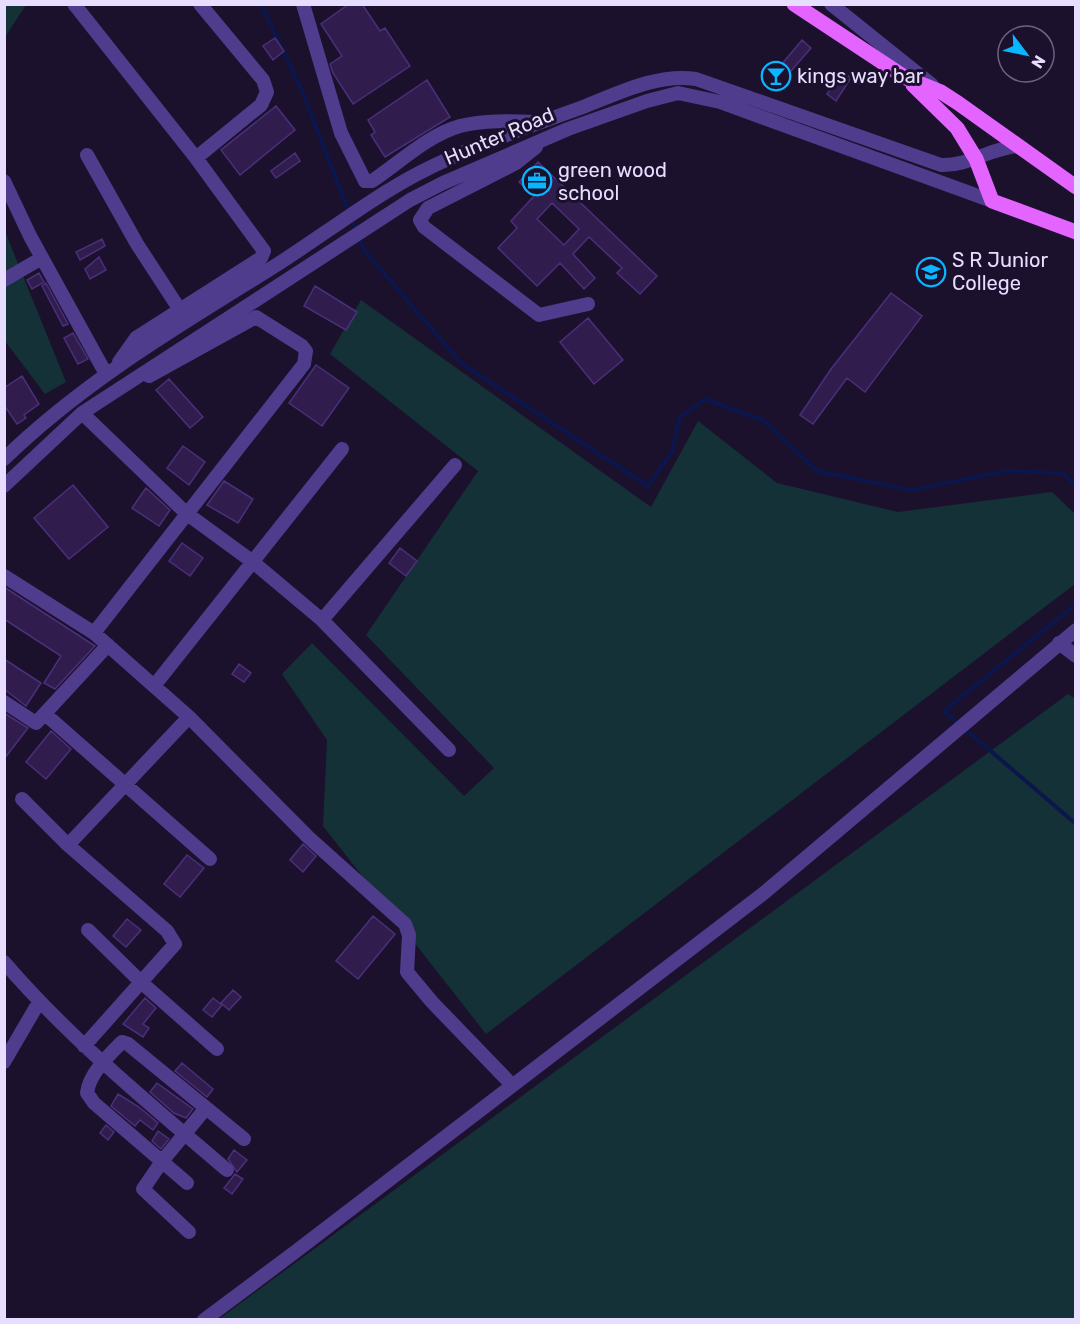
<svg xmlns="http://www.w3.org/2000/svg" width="1080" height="1324" font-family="Rubik,sans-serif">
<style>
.green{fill:#143137}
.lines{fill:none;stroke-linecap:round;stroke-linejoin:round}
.stream{stroke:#0b164c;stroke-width:4}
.building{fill:#301d4e;stroke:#4c2f7a;stroke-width:1.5;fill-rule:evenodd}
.minor{stroke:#4f3c8c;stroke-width:14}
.major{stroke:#e364ff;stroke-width:15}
.labels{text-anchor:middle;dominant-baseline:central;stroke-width:6;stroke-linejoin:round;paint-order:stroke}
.poi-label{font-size:20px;fill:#e7ddff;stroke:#1b112d;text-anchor:start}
.street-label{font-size:20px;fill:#e7ddff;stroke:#1b112d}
</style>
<rect width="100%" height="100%" fill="#1b112d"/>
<!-- green -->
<path class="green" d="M5 4 26 5 5 37 4 5Z
M4 229 66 382 45 394 5 341Z
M361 300 651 507 698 421 777 483 898 512 1052 492 1075 514V584L486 1034 323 826 327 740 282 674 312 643 464 796 494 768 366 635 478 471 330 354Z
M1068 694 1076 699 1075 1319H219Z"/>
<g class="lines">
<!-- stream -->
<path class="stream" d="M261 4 302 91 356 230
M359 237 364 250 461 363 648 486 672 452 680 417 705 399 763 420 817 471 911 490 1006 471 1063 473 1076 487
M1076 604 944 711 1076 824"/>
</g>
<!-- building -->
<path class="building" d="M349 4H362L380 31 385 28 410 66 353 104 333 73 330 64 342 56 321 24Z
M275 38 284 51 273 60 263 46Z
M802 40 811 48 784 79 776 71Z
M842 71 851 78 836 101 827 94Z
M427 80 450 117 385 157 371 135 375 132 368 120Z
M276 106 295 130 240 175 221 150Z
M295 153 300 161 276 178 271 171Z
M538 162 657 276 640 294 617 273 622 268 589 237 573 254 595 278 584 289 560 263 537 286 498 248 517 228 511 221 534 196 519 182ZM552 203 579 229 564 245 537 219Z
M102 239 105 246 80 260 76 252Z
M99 257 106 270 90 279 85 269Z
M39 273 44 282 32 289 27 280Z
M46 283 68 324 63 326 42 286Z
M315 286 357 312 346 330 304 306Z
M891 293 922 316 865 392 847 378 813 424 800 415 831 369Z
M588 318 623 360 594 384 560 342Z
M73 333 88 359 78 364 64 338Z
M316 365 349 388 322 426 289 403Z
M22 376 39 404 24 415 26 418 17 424 4 405V388Z
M169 379 203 417 190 428 156 390Z
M183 446 205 462 189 485 167 468Z
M224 481 253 499 238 523 207 505Z
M73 485 108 527 69 559 34 518Z
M146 488 170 510 159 526 132 508Z
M182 543 203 558 190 576 169 561Z
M400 548 417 561 406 576 389 563Z
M4 587 95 646 55 689 44 683 61 656 4 619Z
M4 659 41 683 26 706 4 689Z
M239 664 251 673 244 682 232 674Z
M4 713 28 728 4 759Z
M51 731 71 749 46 779 26 762Z
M303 844 316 856 303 872 290 860Z
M187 855 204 868 180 897 164 884Z
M373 916 395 934 358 979 336 961Z
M127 919 141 930 126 947 113 936Z
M233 990 241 997 229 1010 221 1003Z
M145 998 156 1008 143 1024 149 1028 143 1037 123 1024Z
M213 998 222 1005 212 1017 203 1010Z
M182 1063 213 1089 207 1097 175 1071Z
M157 1083 193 1109 186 1118 174 1113 150 1092Z
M118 1094 139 1107 158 1123 153 1130 140 1120 135 1126 111 1106Z
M106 1125 114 1132 108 1140 100 1133Z
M158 1131 169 1139 161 1149 152 1141Z
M234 1150 247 1160 237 1172 228 1159Z
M235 1174 243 1179 232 1194 224 1188Z"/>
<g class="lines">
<!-- minor -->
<path class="minor" d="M74 4 196 158 264 251 261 258 136 338 119 362
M303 4 341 133 365 181H372C399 163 428 135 460 126 484 120 510 121 535 122
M831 4 932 85
M536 147 516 163 428 208 420 220 424 227 539 315 588 304
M87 155 137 244 180 310
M196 158 261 105 267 92 263 80 200 4
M4 181 30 236 106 374
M4 280 42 258
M82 413 186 513 253 562 322 620 449 750
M4 459C81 384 172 330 262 274 315 242 364 202 419 173 472 146 528 127 583 107 619 93 658 73 696 79L941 165C969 166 990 148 1019 146
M4 486 82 413 410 200 443 183 568 129 647 101 678 93 720 102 992 201
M4 576 94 633 189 717 308 837 405 924 409 935 407 972 432 1002 512 1085
M322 620 455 465
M94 633 304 364 306 351 302 346 256 317 149 376
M1059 643 1076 656
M154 686 342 449
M4 702 36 723 108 645
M45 714 210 859
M22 799 68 845
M88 930 142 983 217 1049
M4 962C71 1040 150 1104 227 1170
M84 1046 175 944 167 931 68 845 189 717
M4 1062 39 1002
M187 1183 94 1103 87 1093C89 1074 109 1055 122 1042L128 1044 244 1139
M189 1232 143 1189 163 1160 206 1108
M204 1320 295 1252 764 893 1076 630"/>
<!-- major -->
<path class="major" d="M794 4 906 78 941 92 958 103 1076 187
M913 85 957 128 976 159 992 201 1076 232"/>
</g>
<!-- icons -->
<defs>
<g id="bar-ring" transform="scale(1.5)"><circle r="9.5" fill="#1b112d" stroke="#09b6ff" stroke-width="1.5"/><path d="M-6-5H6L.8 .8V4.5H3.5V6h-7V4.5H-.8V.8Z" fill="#09b6ff"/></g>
<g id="office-ring" transform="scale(1.5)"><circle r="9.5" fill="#1b112d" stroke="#09b6ff" stroke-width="1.5"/><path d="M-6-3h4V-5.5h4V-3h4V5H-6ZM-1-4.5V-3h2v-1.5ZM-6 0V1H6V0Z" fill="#09b6ff"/></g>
<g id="university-ring" transform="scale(1.5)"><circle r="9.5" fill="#1b112d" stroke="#09b6ff" stroke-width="1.5"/><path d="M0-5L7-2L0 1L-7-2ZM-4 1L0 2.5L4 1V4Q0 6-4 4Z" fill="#09b6ff"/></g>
</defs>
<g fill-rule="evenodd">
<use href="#bar-ring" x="776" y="76"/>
<use href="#office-ring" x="537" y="181"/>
<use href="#university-ring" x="931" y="272"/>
</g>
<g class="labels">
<!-- poi labels -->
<g class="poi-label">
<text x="797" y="76">kings way bar</text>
<text x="558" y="170">green wood<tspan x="558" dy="23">school</tspan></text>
<text x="952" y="260">S R Junior<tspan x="952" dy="23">College</tspan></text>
</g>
<!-- street labels -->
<g class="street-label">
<text transform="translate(499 136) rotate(-23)">Hunter Road</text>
</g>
</g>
<!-- border -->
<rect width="1080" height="1324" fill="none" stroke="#e7ddff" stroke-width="12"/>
<!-- north arrow -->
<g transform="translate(1026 54) rotate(122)"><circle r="28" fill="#1b112d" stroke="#6d6381" stroke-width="1.5"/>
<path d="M0-4.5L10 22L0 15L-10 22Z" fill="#09b6ff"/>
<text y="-9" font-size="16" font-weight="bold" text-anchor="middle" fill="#e7ddff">N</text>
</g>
</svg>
